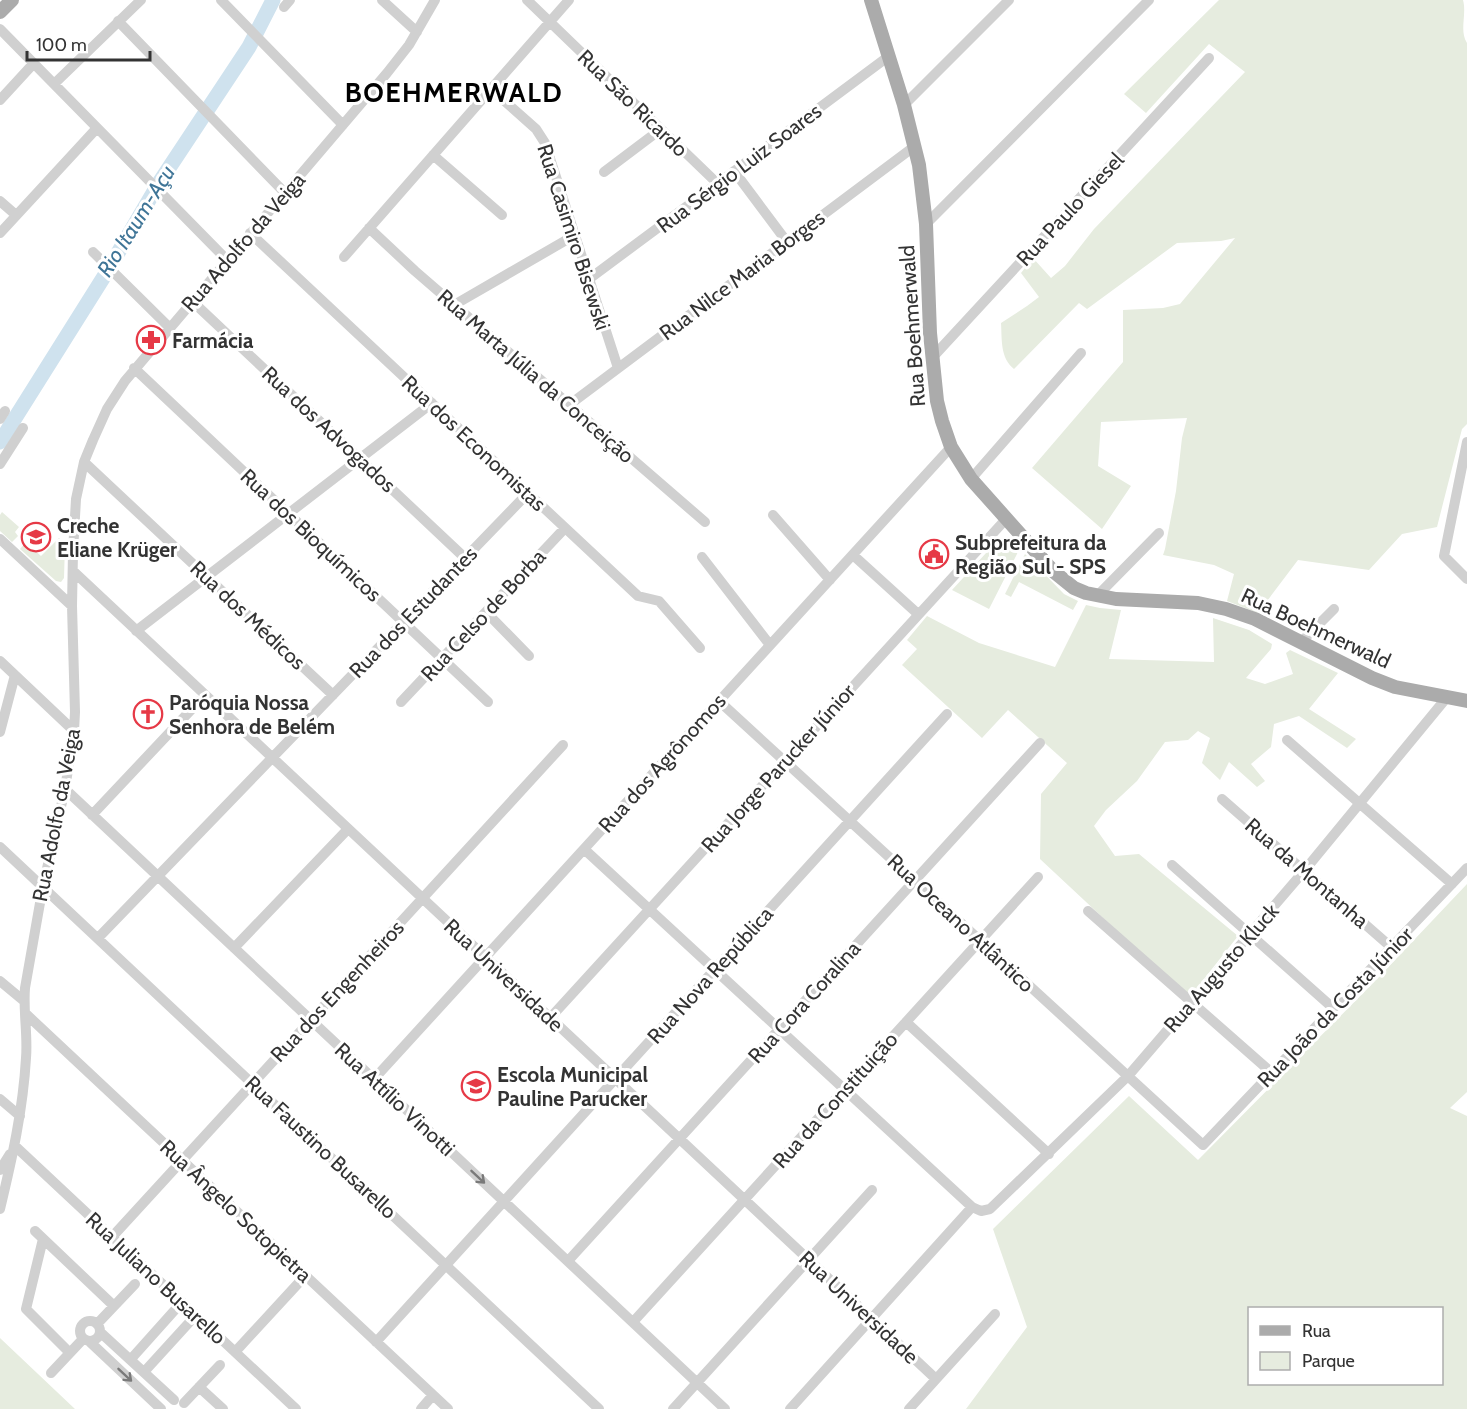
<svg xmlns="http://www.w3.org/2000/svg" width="1467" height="1409" font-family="Cabin,sans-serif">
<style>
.green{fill:#e6ecdf;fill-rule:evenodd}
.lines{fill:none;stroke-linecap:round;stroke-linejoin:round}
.river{stroke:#cfe2ee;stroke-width:15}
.minor{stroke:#d0d0d0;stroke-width:10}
.major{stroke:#ababab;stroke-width:14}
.oneway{stroke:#7a7a7a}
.labels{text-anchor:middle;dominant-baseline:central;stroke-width:6;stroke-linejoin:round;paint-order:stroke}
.street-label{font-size:21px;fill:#333;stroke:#fff}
.poi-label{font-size:21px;font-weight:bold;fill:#333;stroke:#fff;text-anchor:start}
.water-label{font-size:22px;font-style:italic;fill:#3f7597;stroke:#fff}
.district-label{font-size:27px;font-weight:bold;letter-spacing:1.5px;fill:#000;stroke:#fff}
</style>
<rect width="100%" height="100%" fill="#fff"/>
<!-- green -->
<path class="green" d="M1219 0H1463C1467 14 1459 31 1467 43V424L1462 429 1437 527 1402 534 1369 570 1298 560 1258 613 1227 601 1234 574 1214 565 1163 555 1165 549 1176 491 1182 438 1187 418 1101 422 1098 466 1131 486 1102 529 1032 468 1123 362V310L1163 308 1180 304 1235 238 1221 241 1177 243 1087 309 1079 303 1014 369C1000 358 1002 339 1001 323L1027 306 1039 297 1021 273 1033 258 1051 278 1065 266 1094 229 1245 72 1209 44 1146 113 1124 94Z
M2 512 19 527 15 532 18 536 12 542 0 531V515Z
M1005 537 1013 540 1020 548 989 609 952 590 998 540Z
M59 538 65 544 64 578 61 582 56 581 20 549 26 542 41 556Z
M1025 554 1064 594 1078 601 1073 610 1019 582 1011 597 1005 594Z
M1086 605 1100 608 1121 610 1109 659 1214 662 1213 618 1249 630 1272 644 1271 649 1246 678 1265 684 1293 674 1286 653 1290 650 1338 673 1309 709 1356 739 1347 748 1299 716 1274 724 1271 747 1251 764 1265 781 1257 787 1229 762 1220 780 1202 763 1210 738 1198 731 1188 740 1165 742 1137 781 1106 810 1094 826 1115 856 1139 854 1238 936 1189 998 1040 859 1041 794 1067 763 1008 710 982 738 902 665 917 649 907 640 927 616 979 643 1055 667Z
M1467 884V1092L1450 1108 1467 1116V1409H966L1027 1327 993 1229 1129 1096 1198 1160 1378 978ZM1250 1308H1442V1384H1250Z
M0 1338 75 1409H0Z"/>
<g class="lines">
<!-- river -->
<path class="river" d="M0 442 105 275 159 183 249 47 273 0"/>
<!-- minor -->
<path class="minor" d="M221 0 343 125
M382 0 417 32
M527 0 718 184
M284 7 290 0
M118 21 285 193
M0 29 227 260
M54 84 141 0
M491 89 536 129 545 143 618 368
M0 100 34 63
M904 105 1009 0
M433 155 502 215
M734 171 787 242
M604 172 661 129
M0 201 16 215
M926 224 1149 0
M369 228 415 271 705 522
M0 233 97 128
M250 233 638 596 659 601 700 648
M93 252 169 327
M344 257 569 0
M589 279 889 56
M192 301 465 558
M454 305 575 235
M931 359 1209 58
M134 368 488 702
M569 405 915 146
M0 419 5 411
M1467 442 1444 556 1467 579
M84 462 333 695
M0 464 23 428
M971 479 1081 353
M773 515 830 580
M0 539 72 606
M853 555 918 614
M702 557 770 645
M73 571 936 1379
M1097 596 1159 533
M486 612 529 656
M136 631 432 403
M1301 642 1334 609
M0 661 74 731
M719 701 1203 1145 1467 868
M401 702 565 528
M0 732 15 675
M1287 740 1452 884
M65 789 725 1409
M1222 799 1391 947
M92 815 205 695
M0 847 599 1409
M584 849 972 1207 981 1211 990 1209 1128 1076 1304 871 1448 696
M1172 865 1333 1008
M1088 911 1272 1073
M98 938 528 493
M234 948 348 829
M0 981 24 1001
M25 1013 448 1409
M550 1018 1006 519
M906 1022 1049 1154
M374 1079 951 447
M0 1099 20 1116
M15 1146 296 1409
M0 1170 10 1154
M0 1209C12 1159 23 1110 26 1058 28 1035 23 1011 25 988L43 886 65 789 74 731 75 712 72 606 73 552 76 499 84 462 93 440 107 409 125 381 387 73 409 45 435 0
M35 1231 114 1306
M112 1237 563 745
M43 1239 26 1309 70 1353
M568 1261 1040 743
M80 1331a10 10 0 1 1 20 0a10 10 0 1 1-20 0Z
M633 1322 1038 877
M97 1324 135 1284
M100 1332 174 1400
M90 1342 161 1409
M376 1342 947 714
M235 1352 305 1276
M131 1359 182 1302
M144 1372 196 1315
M51 1373 83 1339
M199 1387 223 1409
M184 1403 220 1365
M421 1409 433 1395
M673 1409 872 1190
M790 1409 972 1207
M909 1409 995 1314"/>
<!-- major -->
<path class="major" d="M871 0 904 105 919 165 926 224 930 333 937 401 942 421 951 447 971 479 1053 571 1074 588 1086 593 1116 599 1198 603 1226 609 1255 619 1372 678 1395 687 1467 701
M0 12 12 0"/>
</g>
<!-- one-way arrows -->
<defs><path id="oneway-shaft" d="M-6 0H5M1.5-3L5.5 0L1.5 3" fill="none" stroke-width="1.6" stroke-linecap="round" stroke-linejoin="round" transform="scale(1.5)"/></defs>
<g class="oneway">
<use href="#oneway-shaft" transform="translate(478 1177) rotate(43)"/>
<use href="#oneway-shaft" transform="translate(125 1375) rotate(43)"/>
</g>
<!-- icons -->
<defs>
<g id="pharmacy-ring" transform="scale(1.5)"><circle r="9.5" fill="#fff" stroke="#e63946" stroke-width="1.5"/><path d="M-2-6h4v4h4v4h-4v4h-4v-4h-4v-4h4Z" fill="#e63946"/></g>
<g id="school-ring" transform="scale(1.5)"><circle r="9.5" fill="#fff" stroke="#e63946" stroke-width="1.5"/><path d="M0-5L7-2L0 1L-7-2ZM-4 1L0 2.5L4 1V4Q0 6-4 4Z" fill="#e63946"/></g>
<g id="civic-ring" transform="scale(1.5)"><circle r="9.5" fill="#fff" stroke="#e63946" stroke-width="1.5"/><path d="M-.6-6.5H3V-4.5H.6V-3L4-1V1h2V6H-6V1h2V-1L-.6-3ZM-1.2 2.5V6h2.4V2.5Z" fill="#e63946"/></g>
<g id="church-ring" transform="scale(1.5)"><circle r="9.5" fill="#fff" stroke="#e63946" stroke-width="1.5"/><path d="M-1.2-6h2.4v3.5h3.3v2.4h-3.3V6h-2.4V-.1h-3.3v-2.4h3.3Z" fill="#e63946"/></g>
</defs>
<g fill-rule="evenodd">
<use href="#pharmacy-ring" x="151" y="340"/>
<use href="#school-ring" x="36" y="537"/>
<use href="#civic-ring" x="934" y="554"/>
<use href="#church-ring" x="148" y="714"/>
<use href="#school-ring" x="476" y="1086"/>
</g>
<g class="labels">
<!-- street labels -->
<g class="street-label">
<text transform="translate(633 103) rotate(44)">Rua São Ricardo</text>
<text transform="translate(739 168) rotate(-37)">Rua Sérgio Luiz Soares</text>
<text transform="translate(1070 209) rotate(-47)">Rua Paulo Giesel</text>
<text transform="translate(574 237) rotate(72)">Rua Casimiro Bisewski</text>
<text transform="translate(243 242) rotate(-49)">Rua Adolfo da Veiga</text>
<text transform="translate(742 275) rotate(-37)">Rua Nilce Maria Borges</text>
<text transform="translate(912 326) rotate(-94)">Rua Boehmerwald</text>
<text transform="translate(536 376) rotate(41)">Rua Marta Júlia da Conceição</text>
<text transform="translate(329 429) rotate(43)">Rua dos Advogados</text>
<text transform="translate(474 443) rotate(43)">Rua dos Economistas</text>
<text transform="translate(311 535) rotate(43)">Rua dos Bioquímicos</text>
<text transform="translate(413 612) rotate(-46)">Rua dos Estudantes</text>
<text transform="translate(248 615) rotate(43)">Rua dos Médicos</text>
<text transform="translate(483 615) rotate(-47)">Rua Celso de Borba</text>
<text transform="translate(1316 628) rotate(25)">Rua Boehmerwald</text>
<text transform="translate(662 763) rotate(-48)">Rua dos Agrônomos</text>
<text transform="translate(778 768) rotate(-48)">Rua Jorge Parucker Júnior</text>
<text transform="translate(56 815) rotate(-79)">Rua Adolfo da Veiga</text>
<text transform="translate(1307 873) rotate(41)">Rua da Montanha</text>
<text transform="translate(961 923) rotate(43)">Rua Oceano Atlântico</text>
<text transform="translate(1221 968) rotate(-49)">Rua Augusto Kluck</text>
<text transform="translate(504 975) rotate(43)">Rua Universidade</text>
<text transform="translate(710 975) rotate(-48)">Rua Nova República</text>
<text transform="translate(337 991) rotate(-47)">Rua dos Engenheiros</text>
<text transform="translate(804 1002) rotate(-48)">Rua Cora Coralina</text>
<text transform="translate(1335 1007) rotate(-46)">Rua João da Costa Júnior</text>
<text transform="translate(395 1099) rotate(43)">Rua Attílio Vinotti</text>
<text transform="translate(835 1100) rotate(-48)">Rua da Constituição</text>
<text transform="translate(321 1147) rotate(43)">Rua Faustino Busarello</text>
<text transform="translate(236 1211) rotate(43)">Rua Ângelo Sotopietra</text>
<text transform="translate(156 1278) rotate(43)">Rua Juliano Busarello</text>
<text transform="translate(859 1307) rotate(43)">Rua Universidade</text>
</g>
<!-- poi labels -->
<g class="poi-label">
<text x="172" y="340">Farmácia</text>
<text x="57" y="525">Creche<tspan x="57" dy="24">Eliane Krüger</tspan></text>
<text x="955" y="542">Subprefeitura da<tspan x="955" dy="24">Região Sul - SPS</tspan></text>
<text x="169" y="702">Paróquia Nossa<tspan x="169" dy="24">Senhora de Belém</tspan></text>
<text x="497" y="1074">Escola Municipal<tspan x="497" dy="24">Pauline Parucker</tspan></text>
</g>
<!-- water labels -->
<g class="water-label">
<text transform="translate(136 221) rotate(-58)">Rio Itaum-Açu</text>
</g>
<!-- district labels -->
<g class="district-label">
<text x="454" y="92">BOEHMERWALD</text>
</g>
</g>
<!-- legend -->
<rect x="1248" y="1307" width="195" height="78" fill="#ffffff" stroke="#adadad" stroke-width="1.5"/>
<rect x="1260" y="1326" width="30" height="9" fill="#ababab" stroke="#adadad" stroke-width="1.5"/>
<text x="1302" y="1337" font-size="18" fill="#333333">Rua</text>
<rect x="1260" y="1352" width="30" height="18" fill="#e6ecdf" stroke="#adadad" stroke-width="1.5"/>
<text x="1302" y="1367" font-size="18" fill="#333333">Parque</text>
<!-- scale -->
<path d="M27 51v9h123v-9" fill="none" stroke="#333333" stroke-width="3"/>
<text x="36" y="51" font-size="18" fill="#333333" stroke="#ffffff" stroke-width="4.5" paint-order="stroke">100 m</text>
</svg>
